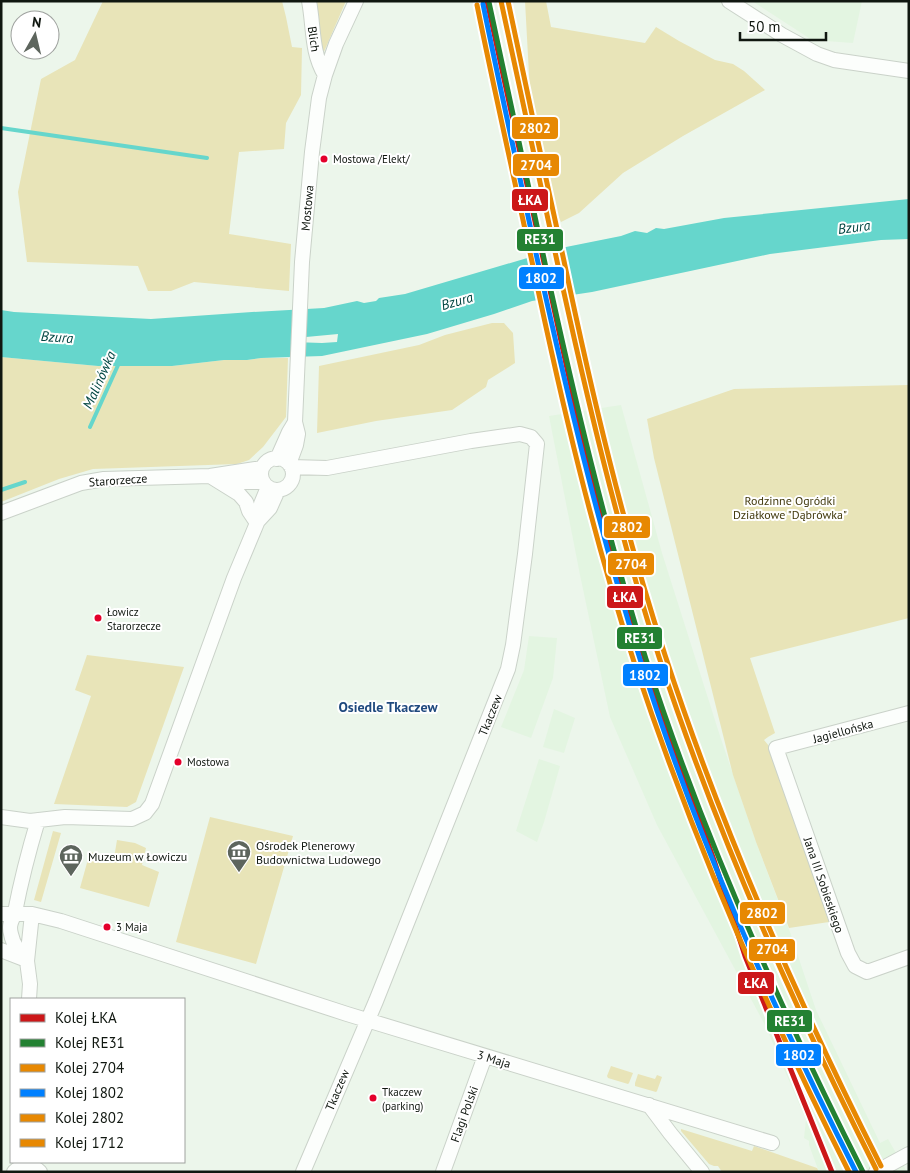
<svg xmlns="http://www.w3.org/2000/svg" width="910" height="1173" font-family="'PT Sans',sans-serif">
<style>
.built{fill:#e3f5e1}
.green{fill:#e8e4b8}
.water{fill:#66d6cc;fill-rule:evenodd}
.pier{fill:#ecf6eb}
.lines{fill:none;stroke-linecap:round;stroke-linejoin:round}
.stream{stroke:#66d6cc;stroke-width:4}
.minor-casing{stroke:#cad2c9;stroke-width:16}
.minor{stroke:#fcfefc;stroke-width:14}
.rail-1-casing{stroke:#fff;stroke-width:9}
.rail-2-casing{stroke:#fff;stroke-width:9}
.rail-3-casing{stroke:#fff;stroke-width:9}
.rail-4-casing{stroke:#fff;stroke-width:9}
.rail-5-casing{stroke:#fff;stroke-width:9}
.rail-6-casing{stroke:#fff;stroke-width:9}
.rail-1{stroke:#cc1719;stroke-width:5}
.rail-2{stroke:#238132;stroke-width:5}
.rail-3{stroke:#e78802;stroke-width:5}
.rail-4{stroke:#0080ff;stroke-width:5}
.rail-5{stroke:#e78802;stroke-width:5}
.rail-6{stroke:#e78802;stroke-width:5}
.bus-dot{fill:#e4002b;stroke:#fff;stroke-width:2}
.labels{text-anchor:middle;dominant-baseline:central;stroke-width:4;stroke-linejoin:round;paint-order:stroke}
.bus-label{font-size:11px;fill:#101710;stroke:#fff;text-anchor:start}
.street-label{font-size:12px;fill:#101710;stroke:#fff}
.park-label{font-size:12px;fill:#423a0e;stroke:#fff}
.poi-label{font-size:12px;fill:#101710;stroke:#fff;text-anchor:start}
.water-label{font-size:14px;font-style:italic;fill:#004541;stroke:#fff}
.neighbourhood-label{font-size:14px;font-weight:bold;fill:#1f497e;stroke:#fff}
.line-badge{stroke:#fff;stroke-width:2}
.badge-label{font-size:14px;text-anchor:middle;font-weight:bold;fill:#fff}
</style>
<rect width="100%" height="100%" fill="#ecf6eb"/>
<!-- built -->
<path class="built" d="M752 1H862L853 43 812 40Z
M621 405 662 553 720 736 756 842 790 932 816 1010 880 1143 888 1139 907 1172H819L809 1145V1141L804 1138 806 1120 765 1025 657 825 610 717 580 575 549 416Z
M529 636 557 638 553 678 531 738 501 727 524 670Z
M554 709 575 718 564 753 543 747Z
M539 759 560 766 544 822 537 842 516 831Z"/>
<!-- green -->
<path class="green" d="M103 1H282L286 17 292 47 302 48 301 95 286 123 284 149 239 152 229 234 291 244 289 291 194 282 171 291H148L138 266 27 262 18 192 41 79 75 60Z
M317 1H346L323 54 320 40Z
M525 1H546L551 27 645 43 656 27 679 41 715 60 733 64 744 71 765 90 683 136 623 173 579 213 561 222 546 191 543 155 530 122V93Z
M492 323H504L513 333 515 363 488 380 486 387 452 410 376 421 317 433 319 366 419 345 445 335Z
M1 357 98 366H172L224 360H248L261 358H288L286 417 263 447 249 460 237 464 93 469 59 479 1 502Z
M909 385V618L750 658 775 733 768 737 764 740 769 746 829 922 789 928 756 842 733 775 654 458 647 419 734 389Z
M87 655 184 667 136 802 127 807 54 804 91 696 75 690Z
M210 817 293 836 256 964 176 942Z
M53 831 61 833 41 902 34 900Z
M117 840 135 843 146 848 142 865 159 872 149 907 80 888 90 852 114 858Z
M611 1066 633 1073 629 1083 628 1084 608 1078 607 1076Z
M638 1074 655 1079 657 1075 662 1077 657 1091 656 1092 635 1086V1083Z
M681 1129 752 1151 754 1146 817 1168 819 1172H722L718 1166H714L709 1164 681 1131Z"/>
<!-- water -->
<path class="water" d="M909 199V239L881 240 770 254 592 292 532 301 494 314 427 334 322 356 261 358 247 360H224L172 366H98L1 357V310L14 312 151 319 252 312 324 308 357 301 364 303 376 301 379 298 405 294 561 248 621 236 635 231 647 233 656 228 664 229 724 218ZM338 334 337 342 322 343 293 342 306 337Z"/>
<!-- pier -->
<path class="pier" d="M553 247 559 272 549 274H559L564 298 547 301 536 252Z"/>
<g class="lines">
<!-- stream -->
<path class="stream" d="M1 128 207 158
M90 427 119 363
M1 490 25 482"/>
<!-- minor casing -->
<g class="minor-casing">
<path id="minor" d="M309 1C314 27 311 52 325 75
M729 1 782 35 817 54 834 60 909 71
M261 474a16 16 0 1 1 32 0a16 16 0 1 1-32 0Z
M277 459 289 432 295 422
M289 464 296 445 298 434 295 422 302 262 312 152 319 98 325 75 336 44 356 1
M291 467 327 468 471 441 520 434 531 437 537 444 525 554 513 645 508 669 376 1001 303 1172
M210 476 239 494 246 502 249 511 257 523
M221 478 234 482H263
M1 513 81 483 104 479 210 476 262 468
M257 522 270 508 278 490
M909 713 776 748 848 953 855 966 867 972 909 957
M1 817 30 821 65 817 132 819 145 813 152 804 234 578 257 523 261 504 268 487
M1 914H32L61 921 347 1014 772 1143
M1 950 24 959
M27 961C20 953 13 945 11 934 8 923 13 920 15 912 21 881 29 850 38 820
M29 999 30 984 27 961 32 914
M649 1105 670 1133 702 1172
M14 1172C22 1164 32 1164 40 1172
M443 1172 485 1056
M876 1172 909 1154"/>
</g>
<!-- minor -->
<use href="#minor" class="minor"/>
<!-- rail-1 casing -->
<g class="rail-1-casing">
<path id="rail-1" d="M487 1 576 410 603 519 625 596 659 705 714 860 745 956 832 1172"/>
</g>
<!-- rail-2 casing -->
<g class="rail-2-casing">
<path id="rail-2" d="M489 2C507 89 526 176 545 263 574 396 605 529 646 659 703 836 779 1006 863 1172"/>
</g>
<!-- rail-3 casing -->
<g class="rail-3-casing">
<path id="rail-3" d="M501 1C520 88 538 175 557 261 586 394 617 527 659 657 717 834 792 1003 876 1169"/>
</g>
<!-- rail-4 casing -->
<g class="rail-4-casing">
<path id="rail-4" d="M483 4C500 88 519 173 537 258 567 393 598 527 640 659 696 836 772 1006 856 1172"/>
</g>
<!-- rail-5 casing -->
<g class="rail-5-casing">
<path id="rail-5" d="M508 1C526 88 545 174 564 261 592 394 623 526 665 655 723 832 797 1000 881 1166"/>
</g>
<!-- rail-6 casing -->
<g class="rail-6-casing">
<path id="rail-6" d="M477 5C495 94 515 182 534 271 562 404 593 536 635 665 693 840 766 1008 849 1172"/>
</g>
<!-- rail-1 -->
<use href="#rail-1" class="rail-1"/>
<!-- rail-2 -->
<use href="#rail-2" class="rail-2"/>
<!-- rail-3 -->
<use href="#rail-3" class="rail-3"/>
<!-- rail-4 -->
<use href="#rail-4" class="rail-4"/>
<!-- rail-5 -->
<use href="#rail-5" class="rail-5"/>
<!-- rail-6 -->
<use href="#rail-6" class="rail-6"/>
</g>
<!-- icons -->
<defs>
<g id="museum-pin" transform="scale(1.25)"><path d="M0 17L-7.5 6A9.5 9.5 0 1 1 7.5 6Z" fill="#5d655d" stroke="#fff"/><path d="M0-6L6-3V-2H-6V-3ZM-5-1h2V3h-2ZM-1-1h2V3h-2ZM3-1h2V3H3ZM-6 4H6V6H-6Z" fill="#fff"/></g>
</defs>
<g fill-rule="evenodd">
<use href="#museum-pin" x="239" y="852"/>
<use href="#museum-pin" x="71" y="856"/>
</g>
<!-- markers -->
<g class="bus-dot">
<circle cx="324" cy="159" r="4.5"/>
<circle cx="98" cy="618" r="4.5"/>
<circle cx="178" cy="762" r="4.5"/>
<circle cx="107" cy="927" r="4.5"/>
<circle cx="373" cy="1098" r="4.5"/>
</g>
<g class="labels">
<!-- bus labels -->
<g class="bus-label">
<text x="333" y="159">Mostowa /Elekt/</text>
<text x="107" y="612">Łowicz<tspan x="107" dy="14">Starorzecze</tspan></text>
<text x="187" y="762">Mostowa</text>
<text x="116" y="927">3 Maja</text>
<text x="382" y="1092">Tkaczew<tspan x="382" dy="14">(parking)</tspan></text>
</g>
<!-- street labels -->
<g class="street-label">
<text transform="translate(314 39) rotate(82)">Blich</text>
<text transform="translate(307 208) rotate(-85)">Mostowa</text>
<text transform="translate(118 480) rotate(-4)">Starorzecze</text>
<text transform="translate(490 715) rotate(-68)">Tkaczew</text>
<text transform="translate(843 731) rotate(-15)">Jagiellońska</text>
<text transform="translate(824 885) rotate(71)">Jana III Sobieskiego</text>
<text transform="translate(494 1059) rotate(17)">3 Maja</text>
<text transform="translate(337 1090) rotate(-67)">Tkaczew</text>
<text transform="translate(464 1114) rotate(-70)">Flagi Polski</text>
</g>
<!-- park labels -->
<g class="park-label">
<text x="790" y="500">Rodzinne Ogródki<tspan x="790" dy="14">Działkowe "Dąbrówka"</tspan></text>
</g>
<!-- poi labels -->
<g class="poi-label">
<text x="256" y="845">Ośrodek Plenerowy<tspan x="256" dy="14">Budownictwa Ludowego</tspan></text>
<text x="88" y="856">Muzeum w Łowiczu</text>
</g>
<!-- water labels -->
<g class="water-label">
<text transform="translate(854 227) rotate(-7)">Bzura</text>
<text transform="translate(457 301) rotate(-16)">Bzura</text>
<text transform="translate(57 337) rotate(4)">Bzura</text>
<text transform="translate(99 380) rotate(-66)">Malinówka</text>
</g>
<!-- neighbourhood labels -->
<g class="neighbourhood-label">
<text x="388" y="707">Osiedle Tkaczew</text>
</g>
</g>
<g class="line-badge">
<rect x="511" y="116" width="48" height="24" rx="5" fill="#e78802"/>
<rect x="512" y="153" width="48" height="24" rx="5" fill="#e78802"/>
<rect x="511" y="188" width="38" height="24" rx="5" fill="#cc1719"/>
<rect x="516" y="228" width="48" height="24" rx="5" fill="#238132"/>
<rect x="518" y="266" width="47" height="24" rx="5" fill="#0080ff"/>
<rect x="603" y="515" width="48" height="24" rx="5" fill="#e78802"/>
<rect x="607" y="552" width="48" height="24" rx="5" fill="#e78802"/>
<rect x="606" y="585" width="38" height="24" rx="5" fill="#cc1719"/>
<rect x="616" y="626" width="47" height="24" rx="5" fill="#238132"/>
<rect x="622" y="663" width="47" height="24" rx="5" fill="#0080ff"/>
<rect x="739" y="901" width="47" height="24" rx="5" fill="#e78802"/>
<rect x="748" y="938" width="48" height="24" rx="5" fill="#e78802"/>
<rect x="737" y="971" width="38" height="24" rx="5" fill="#cc1719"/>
<rect x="766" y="1009" width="47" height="24" rx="5" fill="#238132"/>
<rect x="775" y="1043" width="47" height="24" rx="5" fill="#0080ff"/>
</g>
<g class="badge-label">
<text x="535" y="133">2802</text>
<text x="536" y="170">2704</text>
<text x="530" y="205">ŁKA</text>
<text x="540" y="244">RE31</text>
<text x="541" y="283">1802</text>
<text x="627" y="532">2802</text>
<text x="631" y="569">2704</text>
<text x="625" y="602">ŁKA</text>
<text x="640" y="643">RE31</text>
<text x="645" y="680">1802</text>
<text x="762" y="918">2802</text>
<text x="772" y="954">2704</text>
<text x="756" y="988">ŁKA</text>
<text x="790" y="1026">RE31</text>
<text x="799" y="1060">1802</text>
</g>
<!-- border -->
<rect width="910" height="1173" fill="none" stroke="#101710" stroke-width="5"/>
<!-- legend -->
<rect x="10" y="998" width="175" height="165" fill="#ffffff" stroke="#9fa29f"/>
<rect x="20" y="1014" width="25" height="8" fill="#cc1719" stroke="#9fa29f"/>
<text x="55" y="1023" font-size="15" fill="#101710">Kolej ŁKA</text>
<rect x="20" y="1039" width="25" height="8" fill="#238132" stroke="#9fa29f"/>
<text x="55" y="1048" font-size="15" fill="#101710">Kolej RE31</text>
<rect x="20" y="1064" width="25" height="8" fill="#e78802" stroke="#9fa29f"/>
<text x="55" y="1073" font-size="15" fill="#101710">Kolej 2704</text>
<rect x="20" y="1089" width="25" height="8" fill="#0080ff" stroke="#9fa29f"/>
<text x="55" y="1098" font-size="15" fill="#101710">Kolej 1802</text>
<rect x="20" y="1114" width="25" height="8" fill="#e78802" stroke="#9fa29f"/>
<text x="55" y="1123" font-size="15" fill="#101710">Kolej 2802</text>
<rect x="20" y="1139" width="25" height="8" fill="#e78802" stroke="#9fa29f"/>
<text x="55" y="1148" font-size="15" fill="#101710">Kolej 1712</text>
<!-- north arrow -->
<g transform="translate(35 35) rotate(8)"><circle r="24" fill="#ffffff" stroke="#9fa29f"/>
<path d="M0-4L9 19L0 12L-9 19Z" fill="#5d655d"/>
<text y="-8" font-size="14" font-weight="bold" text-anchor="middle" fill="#101710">N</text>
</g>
<!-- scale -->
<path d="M740 32v8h86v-8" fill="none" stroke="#101710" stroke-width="2.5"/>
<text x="748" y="32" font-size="15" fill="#101710" stroke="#ffffff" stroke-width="4" paint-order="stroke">50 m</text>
</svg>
